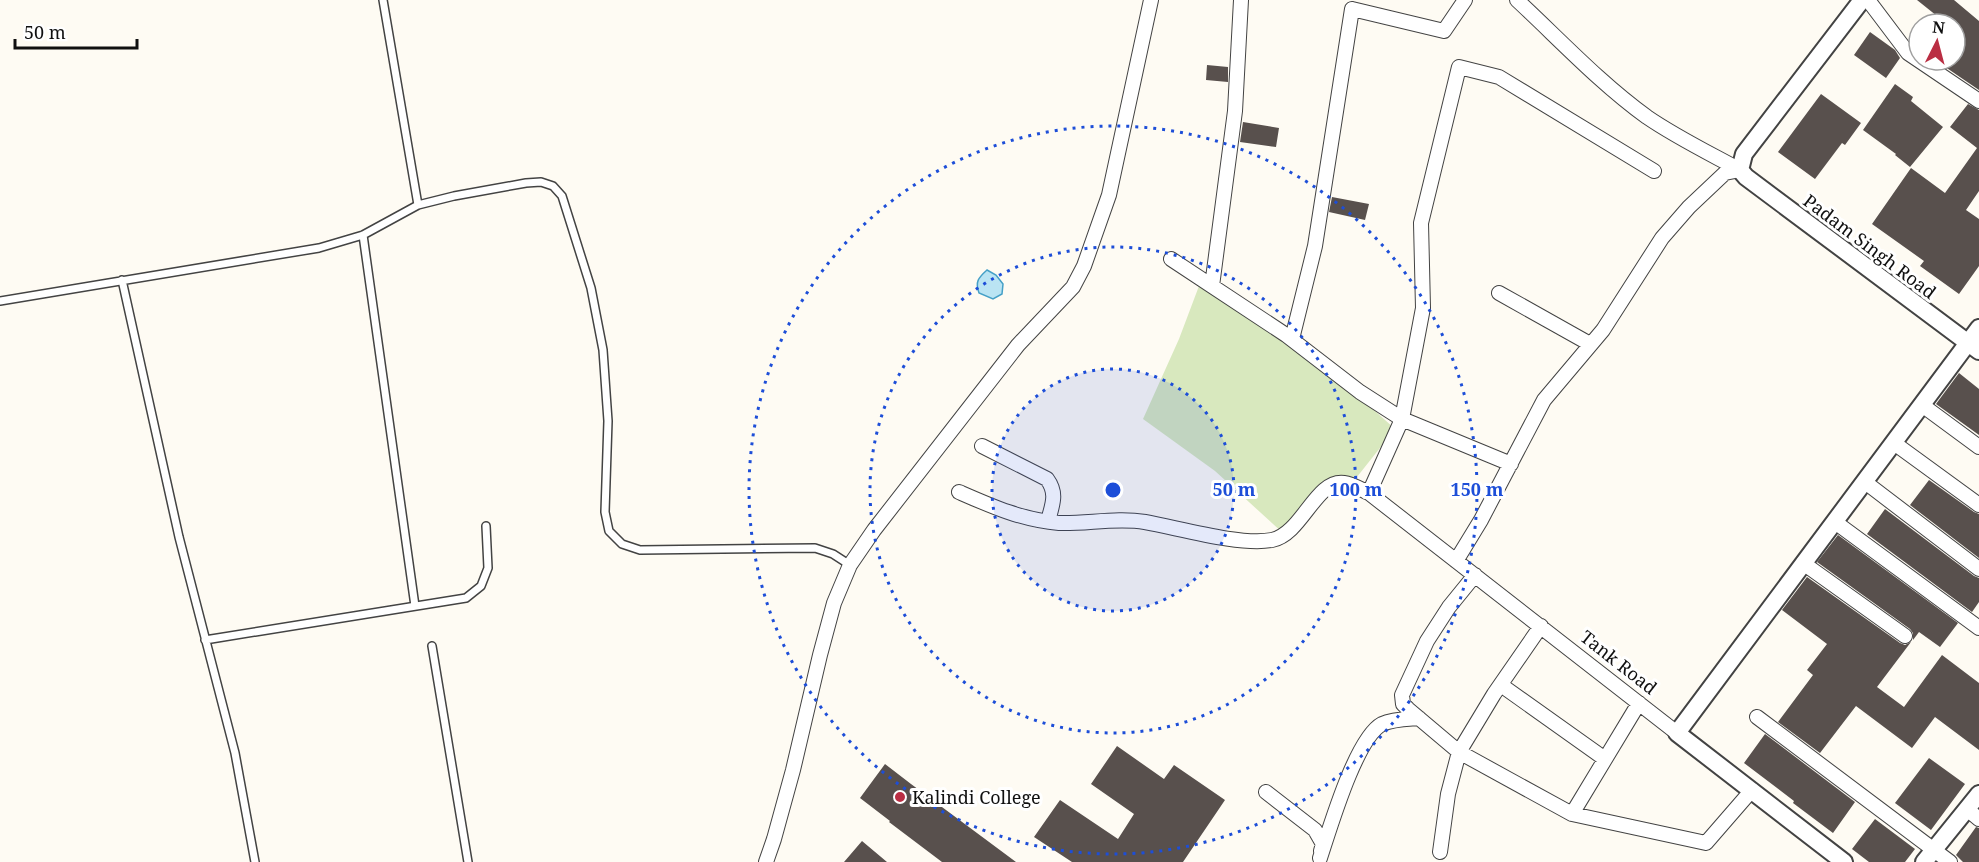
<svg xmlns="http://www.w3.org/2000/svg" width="1979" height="862" font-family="'Noto Serif',serif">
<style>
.green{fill:#d8e8be}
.water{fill:#bae4f3;stroke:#45a0c7;stroke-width:1.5}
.building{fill:#58504d}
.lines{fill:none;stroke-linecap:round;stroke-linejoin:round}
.service-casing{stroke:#434343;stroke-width:10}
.minor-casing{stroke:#434343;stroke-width:16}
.tertiary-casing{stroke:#434343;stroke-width:20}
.service{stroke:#fff;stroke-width:7}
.minor{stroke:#fff;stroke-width:14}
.tertiary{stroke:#fff;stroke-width:16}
.ring{fill:none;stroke:#1d4ed8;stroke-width:3;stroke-dasharray:3 6}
.poi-dot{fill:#ba2e43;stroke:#fff;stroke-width:2}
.labels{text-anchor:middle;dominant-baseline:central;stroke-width:6;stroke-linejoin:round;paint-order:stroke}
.street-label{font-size:18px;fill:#101010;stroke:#fff}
.poi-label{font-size:18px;fill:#101010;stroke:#fff;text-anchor:start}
.centre{fill:#1d4ed8;stroke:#fff;stroke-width:3}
.ring-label{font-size:18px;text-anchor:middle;font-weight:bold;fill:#1d4ed8;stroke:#fff;stroke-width:6;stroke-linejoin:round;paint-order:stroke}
</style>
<rect width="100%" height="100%" fill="#fefbf3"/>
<!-- green -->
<path class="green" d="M1202 278 1293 337 1395 429 1349 487 1333 483 1284 534 1215 471 1143 419 1179 339Z"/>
<!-- water -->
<path class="water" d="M987 270 996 275 1003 284 1002 294 993 299 979 293C975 282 978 278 987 270Z"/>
<!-- building -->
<path class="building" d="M1917 0H1954L1979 21V90L1935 60H1955V40L1960 35 1955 31V24H1947Z
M1870 32 1895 50 1900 58 1886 78 1854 55Z
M1207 65 1228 67V82L1206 80Z
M1895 84 1913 97 1911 101 1943 127 1910 167 1895 155 1896 154 1863 130Z
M1821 94 1861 123 1845 145 1842 143 1815 179 1778 152Z
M1968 104 1979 110V191L1966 210 1979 219V266L1959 294 1920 266 1924 261 1872 224 1911 168 1945 193 1977 148 1950 127Z
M1243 122 1279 128 1276 147 1240 142Z
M1332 197 1369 204 1365 220 1329 212Z
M1959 373 1979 389V435L1936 404Z
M1929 480 1974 512 1979 514V558L1910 505Z
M1885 509 1974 576 1979 578V602L1972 612 1867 534Z
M1838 535 1958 623 1940 647 1919 632 1913 640V633L1910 629 1817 562Z
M1807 577 1900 643 1905 645 1911 642 1877 687 1904 707 1942 655 1979 683V750L1935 717 1912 748 1856 706 1820 753 1778 722 1813 675 1807 670 1827 644 1782 610Z
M1765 734 1855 802 1833 833 1793 803 1794 801 1744 763Z
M1117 746 1164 779 1174 765 1225 800 1183 862H1072L1034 837 1060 800 1118 839 1134 814 1091 784Z
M1929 758 1965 784 1931 830 1895 803Z
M885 764 911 784 1016 862H942L889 822 890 821 860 798Z
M1875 819 1915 849 1905 862H1869L1852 849Z
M1976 827 1979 828V862H1963L1956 855Z
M862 841 887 862H844Z"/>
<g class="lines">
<!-- service casing -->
<g class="service-casing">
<path id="service" d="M383 0 418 205
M363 235 415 606
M122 280 179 537 235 753 255 862
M0 301 319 248 363 235 418 205 454 196 526 183 541 182 553 186 562 196 591 288 603 350 608 421 605 512 609 531 622 544 640 550 815 548 833 554 850 565
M205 640 466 598 481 586 488 568 486 526
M432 646 468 862"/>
</g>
<!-- minor casing -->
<g class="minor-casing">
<path id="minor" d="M1517 0C1559 39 1600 83 1647 117 1676 137 1709 153 1740 170
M1868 0 1908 53 1979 101
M1171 259 1286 335 1360 392 1402 419 1511 464
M1212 286 1235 111 1241 0
M1499 293 1590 344
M1292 339 1315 246 1352 9 1444 31 1465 0
M1922 405 1979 447
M1894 443 1979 505
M982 446 1047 479C1058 494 1052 505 1048 521
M1865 482 1979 569
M959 492C991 506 1022 520 1059 523 1087 524 1117 517 1145 522 1179 528 1240 546 1272 540 1302 534 1316 479 1344 483 1352 484 1362 490 1369 493L1677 733
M1369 493 1402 419 1423 308 1421 223 1459 67 1499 77 1654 171
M1835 522 1979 628
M1456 561 1481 520 1544 400 1603 330 1662 238 1689 207 1725 173 1740 170
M1803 563 1905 636
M1475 575 1449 607 1427 641 1402 695 1403 704 1408 709 1459 752 1572 814 1706 843 1752 790
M1501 685 1605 759
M1757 717 1950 862
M1266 792 1315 830 1323 844 1321 851
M1967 809 1979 819
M1572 814 1639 703
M1440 852 1448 794 1459 752 1494 694 1541 626
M1320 858C1330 828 1356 738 1382 724 1393 719 1407 719 1419 718
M766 862 774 839 793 770 820 655 834 603 850 565 874 530 1018 345 1073 287 1084 266 1109 195 1151 0"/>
</g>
<!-- tertiary casing -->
<g class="tertiary-casing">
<path id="tertiary" d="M1862 0 1744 154 1740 170 1746 177 1979 351
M1844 862 1677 733 1979 328
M1924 862 1979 794"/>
</g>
<!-- service -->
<use href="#service" class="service"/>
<!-- minor -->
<use href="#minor" class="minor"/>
<!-- tertiary -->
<use href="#tertiary" class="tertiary"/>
</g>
<!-- distance rings -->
<circle cx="1113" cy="490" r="121" fill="#1d4ed8" fill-opacity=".12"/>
<g class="ring">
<circle cx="1113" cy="490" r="121"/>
<circle cx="1113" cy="490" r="243"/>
<circle cx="1113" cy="490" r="364"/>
</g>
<!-- markers -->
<circle class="poi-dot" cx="900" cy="797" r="6"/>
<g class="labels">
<!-- street labels -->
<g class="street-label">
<text transform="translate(1870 246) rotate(37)">Padam Singh Road</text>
<text transform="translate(1619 662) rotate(38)">Tank Road</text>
</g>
<!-- poi labels -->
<g class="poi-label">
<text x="912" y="797">Kalindi College</text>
</g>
</g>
<circle cx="1113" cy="490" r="9" class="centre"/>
<g class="ring-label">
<text x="1234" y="496">50 m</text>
<text x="1356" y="496">100 m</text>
<text x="1477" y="496">150 m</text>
</g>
<!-- north arrow -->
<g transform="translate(1937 42) rotate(6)"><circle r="28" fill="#ffffff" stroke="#9f9f9f" stroke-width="1.5"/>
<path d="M0-4.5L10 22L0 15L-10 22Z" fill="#ba2e43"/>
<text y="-9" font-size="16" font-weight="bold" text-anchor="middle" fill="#101010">N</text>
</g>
<!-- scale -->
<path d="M15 39v9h122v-9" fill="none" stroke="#101010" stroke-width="3"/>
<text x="24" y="39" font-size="18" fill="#101010" stroke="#ffffff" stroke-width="4.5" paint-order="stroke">50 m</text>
</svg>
